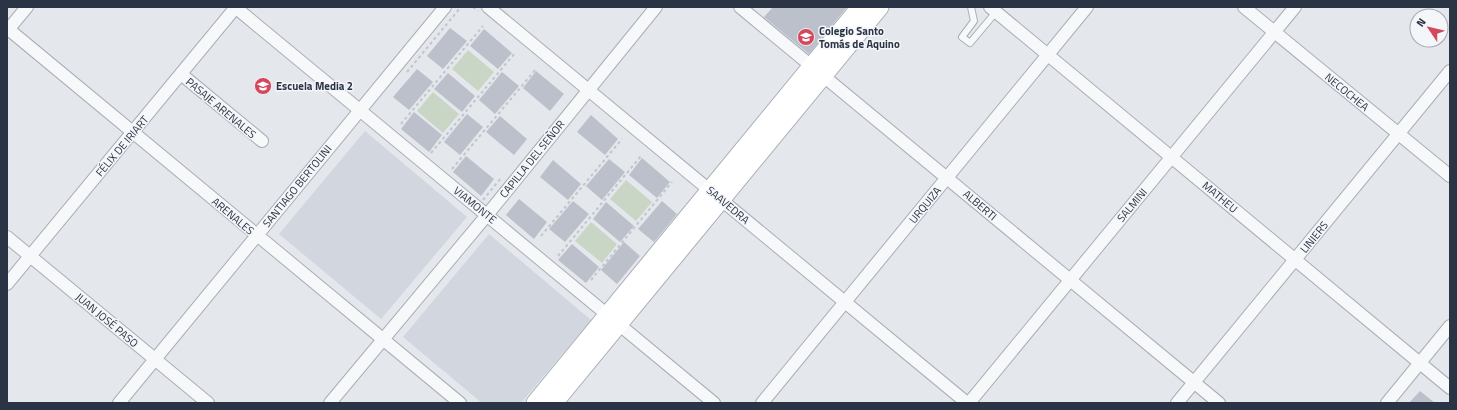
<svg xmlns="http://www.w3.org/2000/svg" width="1457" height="410" font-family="'Titillium Web',sans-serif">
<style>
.built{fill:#d2d6de}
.green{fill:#c9d6c5}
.building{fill:#bbc0ca}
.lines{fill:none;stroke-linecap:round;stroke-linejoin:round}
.service-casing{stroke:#a9aeb7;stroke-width:8}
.minor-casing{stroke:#a9aeb7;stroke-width:14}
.secondary-casing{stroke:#a9aeb7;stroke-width:19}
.path{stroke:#c2c5cb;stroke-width:2;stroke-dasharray:3 3;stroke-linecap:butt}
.service{stroke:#f7f8fa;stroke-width:6}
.minor{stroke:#f7f8fa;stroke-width:12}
.secondary{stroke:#fff;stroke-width:17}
.labels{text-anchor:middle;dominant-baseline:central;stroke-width:3;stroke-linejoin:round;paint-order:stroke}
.poi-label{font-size:11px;font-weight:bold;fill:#2b3445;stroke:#f4f6f9;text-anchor:start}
.street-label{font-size:11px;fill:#2b3445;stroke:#f4f6f9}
</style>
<rect width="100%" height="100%" fill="#e4e7ec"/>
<!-- built -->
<path class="built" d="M365 131 467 217 381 319 279 234Z
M489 234 591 320 521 403H482L403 337Z"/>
<!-- green -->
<path class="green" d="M468 50 494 72 478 91 452 69Z
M433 92 459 114 443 133 417 111Z
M626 180 652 202 636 221 610 199Z
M591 222 617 244 602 263 575 241Z"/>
<!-- building -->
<path class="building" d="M773 7H847L809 54 764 17Z
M450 28 467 41 443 69 427 56Z
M484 29 512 53 498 69 470 46Z
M417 69 433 82 409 110 393 97Z
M536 71 564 94 550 111 523 88Z
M502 72 519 86 495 114 479 100Z
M448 73 475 96 462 112 434 89Z
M414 112 442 135 429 152 401 129Z
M467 114 483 127 460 155 444 142Z
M591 115 618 139 605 155 577 132Z
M500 116 527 139 514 155 486 132Z
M466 156 494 179 481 196 453 172Z
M642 158 670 182 657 198 629 175Z
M609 159 625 172 602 200 586 186Z
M553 160 581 184 568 200 540 177Z
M519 199 547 222 534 239 506 215Z
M573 201 589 214 565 242 549 229Z
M662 201 677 214 654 242 638 229Z
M606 202 634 226 620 242 593 219Z
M624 242 640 256 617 284 601 270Z
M572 244 599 267 586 283 558 260Z
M1420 391 1435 403H1409Z"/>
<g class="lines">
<!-- service casing -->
<g class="service-casing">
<path id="service" d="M971 7 974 21 962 37 970 43 996 12"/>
</g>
<!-- minor casing -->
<g class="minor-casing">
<path id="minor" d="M235 7 714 403
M488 7 967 403
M740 7 1219 403
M990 7 1450 388
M1244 7 1450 176
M7 28 460 403
M7 31 27 7
M181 74 262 141
M7 237 208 403
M7 284 236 7
M119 403 445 7
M330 403 487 215 656 7
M762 403 1087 7
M969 403 1295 7
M1177 403 1450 71
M1387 403 1450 326"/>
</g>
<!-- secondary casing -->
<g class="secondary-casing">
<path id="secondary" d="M535 403 860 7
M554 403 880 7"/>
</g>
<!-- path -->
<path class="path" d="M473 7 478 11
M407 72 461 7
M401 124 483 26
M431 153 515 53
M452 169 536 69
M483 200 501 178
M541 236 622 139
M558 256 641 156
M591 280 672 182"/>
<!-- service -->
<use href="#service" class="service"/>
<!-- minor -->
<use href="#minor" class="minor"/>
<!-- secondary -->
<use href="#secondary" class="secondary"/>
</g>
<!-- icons -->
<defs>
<g id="school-disc" transform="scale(0.9)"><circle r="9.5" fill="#d1495b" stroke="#f4f6f9"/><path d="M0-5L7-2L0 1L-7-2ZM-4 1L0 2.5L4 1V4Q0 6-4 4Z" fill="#fff"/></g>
</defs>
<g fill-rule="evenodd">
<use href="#school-disc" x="806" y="37"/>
<use href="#school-disc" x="263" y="86"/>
</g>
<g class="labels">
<!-- poi labels -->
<g class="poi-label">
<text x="819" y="31">Colegio Santo<tspan x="819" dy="13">Tomás de Aquino</tspan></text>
<text x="276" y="86">Escuela Media 2</text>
</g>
<!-- street labels -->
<g class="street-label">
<text transform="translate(1347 92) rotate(39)">NECOCHEA</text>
<text transform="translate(221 108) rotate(40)">PASAJE ARENALES</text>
<text transform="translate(122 146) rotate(-50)">FÉLIX DE IRIART</text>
<text transform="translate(532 159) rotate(-51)">CAPILLA DEL SEÑOR</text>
<text transform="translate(297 186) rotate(-51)">SANTIAGO BERTOLINI</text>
<text transform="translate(1220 197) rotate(40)">MATHEU</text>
<text transform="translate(475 205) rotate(39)">VIAMONTE</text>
<text transform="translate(728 205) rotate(40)">SAAVEDRA</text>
<text transform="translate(925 205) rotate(-51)">URQUIZA</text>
<text transform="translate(980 205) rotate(40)">ALBERTI</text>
<text transform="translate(1132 205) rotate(-50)">SALMINI</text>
<text transform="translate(233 216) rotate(40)">ARENALES</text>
<text transform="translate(1314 237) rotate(-51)">LINIERS</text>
<text transform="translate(107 320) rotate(40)">JUAN JOSÉ PASO</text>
</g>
</g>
<!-- border -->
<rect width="1457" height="410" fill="none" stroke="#2b3445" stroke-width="16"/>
<!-- north arrow -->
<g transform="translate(1429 28) rotate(305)"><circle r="19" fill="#f4f6f9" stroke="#a4a8b1"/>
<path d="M0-3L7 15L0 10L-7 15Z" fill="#d1495b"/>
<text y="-6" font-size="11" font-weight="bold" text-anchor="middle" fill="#2b3445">N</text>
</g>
</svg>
